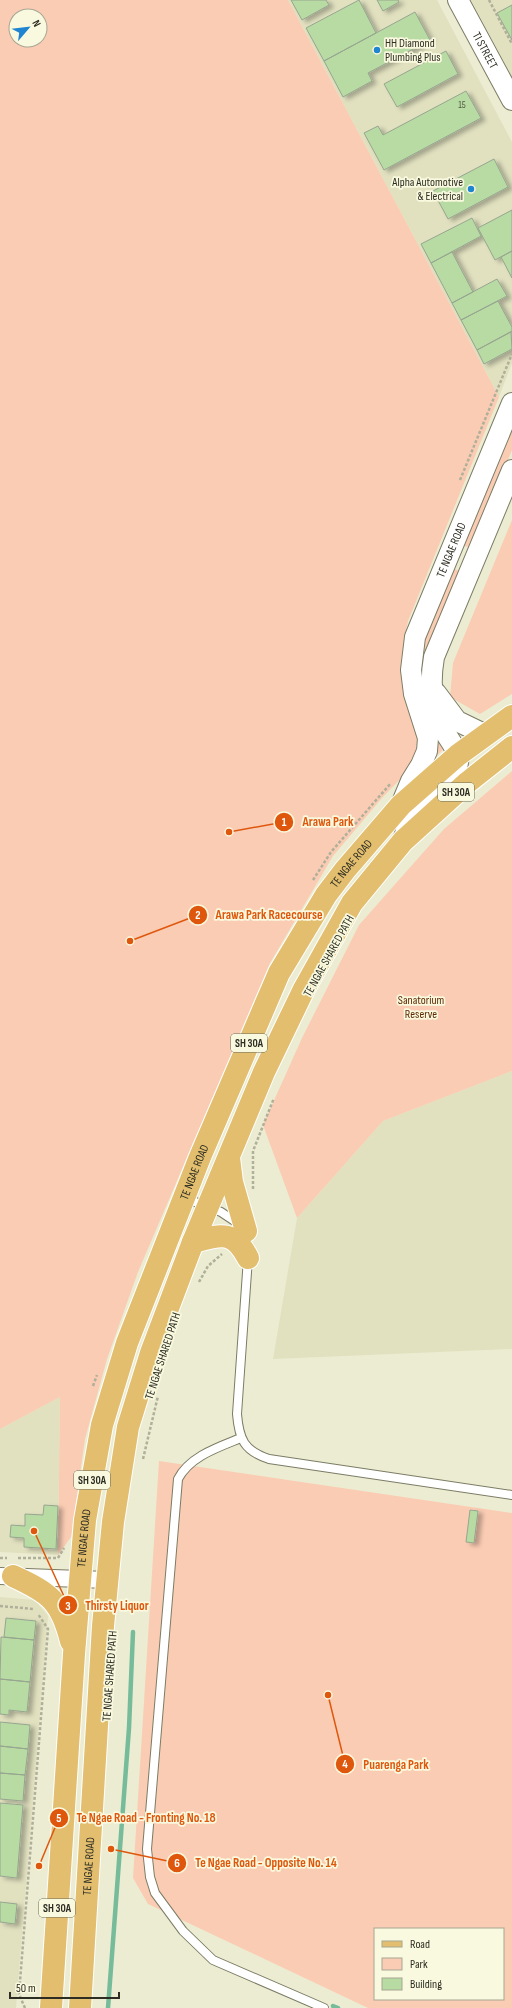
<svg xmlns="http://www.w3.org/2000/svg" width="512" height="2008" font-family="'Sofia Sans Condensed',sans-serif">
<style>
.built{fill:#e1e1c0}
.green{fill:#faccb3;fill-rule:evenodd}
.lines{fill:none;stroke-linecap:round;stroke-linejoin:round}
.stream{stroke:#76bc9b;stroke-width:4.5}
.building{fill:#b7dba2;stroke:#97a590;filter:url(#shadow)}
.service-casing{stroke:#7c7c65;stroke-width:10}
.minor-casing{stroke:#7c7c65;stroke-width:18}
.tertiary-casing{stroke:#7c7c65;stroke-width:22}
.primary-casing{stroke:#fff;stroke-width:24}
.path{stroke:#afaf9a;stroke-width:2.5;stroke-dasharray:3 2;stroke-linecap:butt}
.service{stroke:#fff;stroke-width:8}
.minor{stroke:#fff;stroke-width:16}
.tertiary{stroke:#fff;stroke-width:20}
.primary{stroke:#e2be6e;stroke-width:22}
.poi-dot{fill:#1f85d0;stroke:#f9f9df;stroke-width:1.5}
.labels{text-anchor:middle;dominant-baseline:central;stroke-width:3.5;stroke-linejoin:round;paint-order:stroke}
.number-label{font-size:10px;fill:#505843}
.shield{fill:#f9f9df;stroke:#6a6a5b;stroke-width:1}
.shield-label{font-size:11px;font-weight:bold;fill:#2d2d23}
.poi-label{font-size:12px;fill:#2d2d23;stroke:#f9f9df;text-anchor:start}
.street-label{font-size:12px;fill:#2d2d23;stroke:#f9f9df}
.park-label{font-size:12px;fill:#5e2800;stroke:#f9f9df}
.leader{fill:none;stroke:#df570d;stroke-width:1.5}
.callout-dot{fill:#df570d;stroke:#f9f9df;stroke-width:1.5}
.mark-label{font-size:12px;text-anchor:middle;font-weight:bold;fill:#fff}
.callout-label{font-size:13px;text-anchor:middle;font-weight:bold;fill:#df570d;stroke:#f9f9df;stroke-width:3.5;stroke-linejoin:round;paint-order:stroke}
</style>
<defs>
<filter id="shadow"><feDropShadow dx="4.5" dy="2.5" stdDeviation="2" flood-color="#0004"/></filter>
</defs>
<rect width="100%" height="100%" fill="#ececd2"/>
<!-- built -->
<path class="built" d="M288 0H437L512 142V363L499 397Z
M471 0H512V77Z
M512 1071V1349L273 1359 297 1218 383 1121Z
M60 1397 58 1555 0 1552V1429Z
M0 1597 35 1600 48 1616 16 2008H0Z"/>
<!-- green -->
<path class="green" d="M0 0H288L499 397 408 621 405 635V664L420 743 411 768 382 798 333 856 270 963 138 1272 107 1359 85 1439 71 1537 58 1555 60 1397 0 1429ZM16 16H40V40H16Z
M512 428V450L473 544 469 547 464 546 463 541Z
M512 520V694L480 714 450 697 453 663Z
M455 569 459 571V575L428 650 446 747 435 757 416 683 420 645 452 570Z
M512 771V1071L383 1121 297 1218 263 1125 302 1038 359 925 444 829Z
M159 1461 512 1513V2008H368L148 1904 133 1878ZM375 1929H503V1999H375Z"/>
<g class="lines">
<!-- stream -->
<path class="stream" d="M333 2006 338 2008
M108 2008 129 1728 133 1632"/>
</g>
<!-- building -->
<path class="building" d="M291 0H326L329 5 302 20Z
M359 0 376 33 324 61 306 28Z
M377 0H398L399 2 383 11Z
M512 5V40L497 13Z
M415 12 430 40 368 73 372 81 343 97 324 61Z
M446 51 458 74 397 107 384 84Z
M466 91 481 118 384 170 364 133 378 126 383 135Z
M494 159 508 187 448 219 433 191Z
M512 210V251L495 260 478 228Z
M472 218 481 236 431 263 421 244Z
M512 251V278L501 257Z
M452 252 473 292 452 303 431 263Z
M497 279 507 296 461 320 452 303Z
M498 301 512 327V331L477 350 461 320Z
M511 332 512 349 484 364 477 350Z
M44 1505 58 1506 56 1549 24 1547V1538L10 1537 11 1525 25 1526V1514L43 1515Z
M470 1510 478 1511 474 1543 466 1542Z
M6 1618 36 1621 34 1640 4 1637Z
M1 1637 34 1640 30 1682 0 1679Z
M0 1679 30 1682 27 1712 9 1710V1715L0 1714Z
M0 1722 30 1725 28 1749 0 1746Z
M0 1746 28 1749 25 1775 0 1773Z
M0 1773 25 1775 23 1801 0 1799Z
M0 1803 23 1805 17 1878 0 1876Z
M0 1902 17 1904 15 1924 0 1922Z"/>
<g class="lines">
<!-- service casing -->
<g class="service-casing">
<path id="service" d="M185 1198 221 1212 239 1224
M248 1258 237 1414C239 1439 244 1451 269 1459L512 1495
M241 1438C219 1447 190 1456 178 1479L147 1849 150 1877 155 1893 183 1931 213 1960 324 2008"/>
</g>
<!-- minor casing -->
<g class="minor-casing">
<path id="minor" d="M0 1576 107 1580"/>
</g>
<!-- tertiary casing -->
<g class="tertiary-casing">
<g id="tertiary">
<path id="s1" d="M458 0 512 100"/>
<path d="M436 693 457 721 486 735"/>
<path id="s2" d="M401 805 411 781 421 765 427 751 428 738 414 694 411 670 415 637 512 403"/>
<path d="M403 841C406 833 407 821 412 814 423 797 462 781 458 756 457 749 446 735 443 729 431 707 430 680 434 657L512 470"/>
</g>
</g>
<!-- primary casing -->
<g class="primary-casing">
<g id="primary">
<path d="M229 1158 232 1182 246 1231"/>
<path d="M193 1242C220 1235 233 1229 248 1258"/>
<path d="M13 1576C50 1593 61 1601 71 1641"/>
<path id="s3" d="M51 2008 74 1654 85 1520 102 1425 127 1343 200 1157 279 973 326 895 345 870 401 805 458 755 512 716"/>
<path id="s4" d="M80 2008 103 1626 113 1522 128 1427 151 1353 193 1242 264 1072 304 989 352 903 403 841 468 782 512 747"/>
</g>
</g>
<!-- path -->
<path class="path" d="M489 0 512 44
M460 480 512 354
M313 880 331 852 391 783
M253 1189V1151L274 1098
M199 1282 208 1266 222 1254
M93 1386 97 1375
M143 1459 158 1396
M0 1558H7
M18 1558H58L64 1548
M0 1606 34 1609
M25 2008 19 1994 48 1629 38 1614"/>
<!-- service -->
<use href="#service" class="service"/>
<!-- minor -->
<use href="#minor" class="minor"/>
<!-- tertiary -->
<use href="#tertiary" class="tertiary"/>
<!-- primary -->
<use href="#primary" class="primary"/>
</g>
<!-- markers -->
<g class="poi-dot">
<circle cx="377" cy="50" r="4"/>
<circle cx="471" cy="189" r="4"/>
</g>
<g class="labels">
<!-- number labels -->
<g class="number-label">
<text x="462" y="105">15</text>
</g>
<!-- shield labels -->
<g class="shield">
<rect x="438" y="783" width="36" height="18" rx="3"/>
<rect x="231" y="1034" width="36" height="18" rx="3"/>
<rect x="74" y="1471" width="36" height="18" rx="3"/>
<rect x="39" y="1899" width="36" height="18" rx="3"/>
</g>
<g class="shield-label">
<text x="456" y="792">SH 30A</text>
<text x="249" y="1043">SH 30A</text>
<text x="92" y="1480">SH 30A</text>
<text x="57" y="1908">SH 30A</text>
</g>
<!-- poi labels -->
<g class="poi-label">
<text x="385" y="43">HH Diamond<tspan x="385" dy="14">Plumbing Plus</tspan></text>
<text x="463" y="182" text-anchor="end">Alpha Automotive<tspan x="463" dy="14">&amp; Electrical</tspan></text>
</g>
<!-- street labels -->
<g class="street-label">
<text stroke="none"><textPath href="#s1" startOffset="57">TI STREET</textPath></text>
<text stroke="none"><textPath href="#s2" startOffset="271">TE NGAE ROAD</textPath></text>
<text stroke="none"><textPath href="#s3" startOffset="1203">TE NGAE ROAD</textPath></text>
<text transform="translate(329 956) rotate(-61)">TE NGAE SHARED PATH</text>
<text stroke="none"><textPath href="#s3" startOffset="855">TE NGAE ROAD</textPath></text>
<text transform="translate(163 1356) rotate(-72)">TE NGAE SHARED PATH</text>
<text stroke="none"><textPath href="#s3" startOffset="471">TE NGAE ROAD</textPath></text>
<text transform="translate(110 1676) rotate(-86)">TE NGAE SHARED PATH</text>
<text stroke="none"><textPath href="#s4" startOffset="142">TE NGAE ROAD</textPath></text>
</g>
<!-- park labels -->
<g class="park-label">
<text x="421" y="1000">Sanatorium<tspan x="421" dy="14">Reserve</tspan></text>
</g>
</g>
<!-- callouts -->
<path class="leader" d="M229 832L284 822M130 941L198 915M34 1531L68 1605M328 1695L345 1764M39 1866L59 1818M111 1849L177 1863"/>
<g class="callout-dot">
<circle cx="229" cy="832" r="4"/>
<circle cx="130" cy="941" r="4"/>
<circle cx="34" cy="1531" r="4"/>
<circle cx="328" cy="1695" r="4"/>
<circle cx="39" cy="1866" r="4"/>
<circle cx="111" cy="1849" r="4"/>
<circle cx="284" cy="822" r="10"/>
<circle cx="198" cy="915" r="10"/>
<circle cx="68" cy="1605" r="10"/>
<circle cx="345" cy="1764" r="10"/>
<circle cx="59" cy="1818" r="10"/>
<circle cx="177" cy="1863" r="10"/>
</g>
<g class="mark-label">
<text x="284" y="826">1</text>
<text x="198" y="919">2</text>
<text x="68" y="1610">3</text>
<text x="345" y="1768">4</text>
<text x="59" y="1822">5</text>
<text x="177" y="1867">6</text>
</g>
<g class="callout-label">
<text x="328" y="826">Arawa Park</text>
<text x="269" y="919">Arawa Park Racecourse</text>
<text x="117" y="1610">Thirsty Liquor</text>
<text x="396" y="1769">Puarenga Park</text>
<text x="146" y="1822">Te Ngae Road - Fronting No. 18</text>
<text x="266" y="1867">Te Ngae Road - Opposite No. 14</text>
</g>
<!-- legend -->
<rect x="374" y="1928" width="130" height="72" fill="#f9f9df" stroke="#a7a794"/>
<rect x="382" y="1941" width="20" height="6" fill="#e2be6e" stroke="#a7a794"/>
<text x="410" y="1948" font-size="12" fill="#2d2d23">Road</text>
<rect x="382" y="1958" width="20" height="12" fill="#faccb3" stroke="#a7a794"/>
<text x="410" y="1968" font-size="12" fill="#2d2d23">Park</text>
<rect x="382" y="1978" width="20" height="12" fill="#b7dba2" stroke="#a7a794"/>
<text x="410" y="1988" font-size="12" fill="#2d2d23">Building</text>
<!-- north arrow -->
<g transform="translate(28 28) rotate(62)"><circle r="19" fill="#f9f9df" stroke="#a7a794"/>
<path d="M0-3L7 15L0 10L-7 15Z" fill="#1f85d0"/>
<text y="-6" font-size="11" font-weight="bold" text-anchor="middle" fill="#2d2d23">N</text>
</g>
<!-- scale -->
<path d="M10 1992v6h109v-6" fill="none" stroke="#2d2d23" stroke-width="2"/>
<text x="16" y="1992" font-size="12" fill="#2d2d23" stroke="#f9f9df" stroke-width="3" paint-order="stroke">50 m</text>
</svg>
